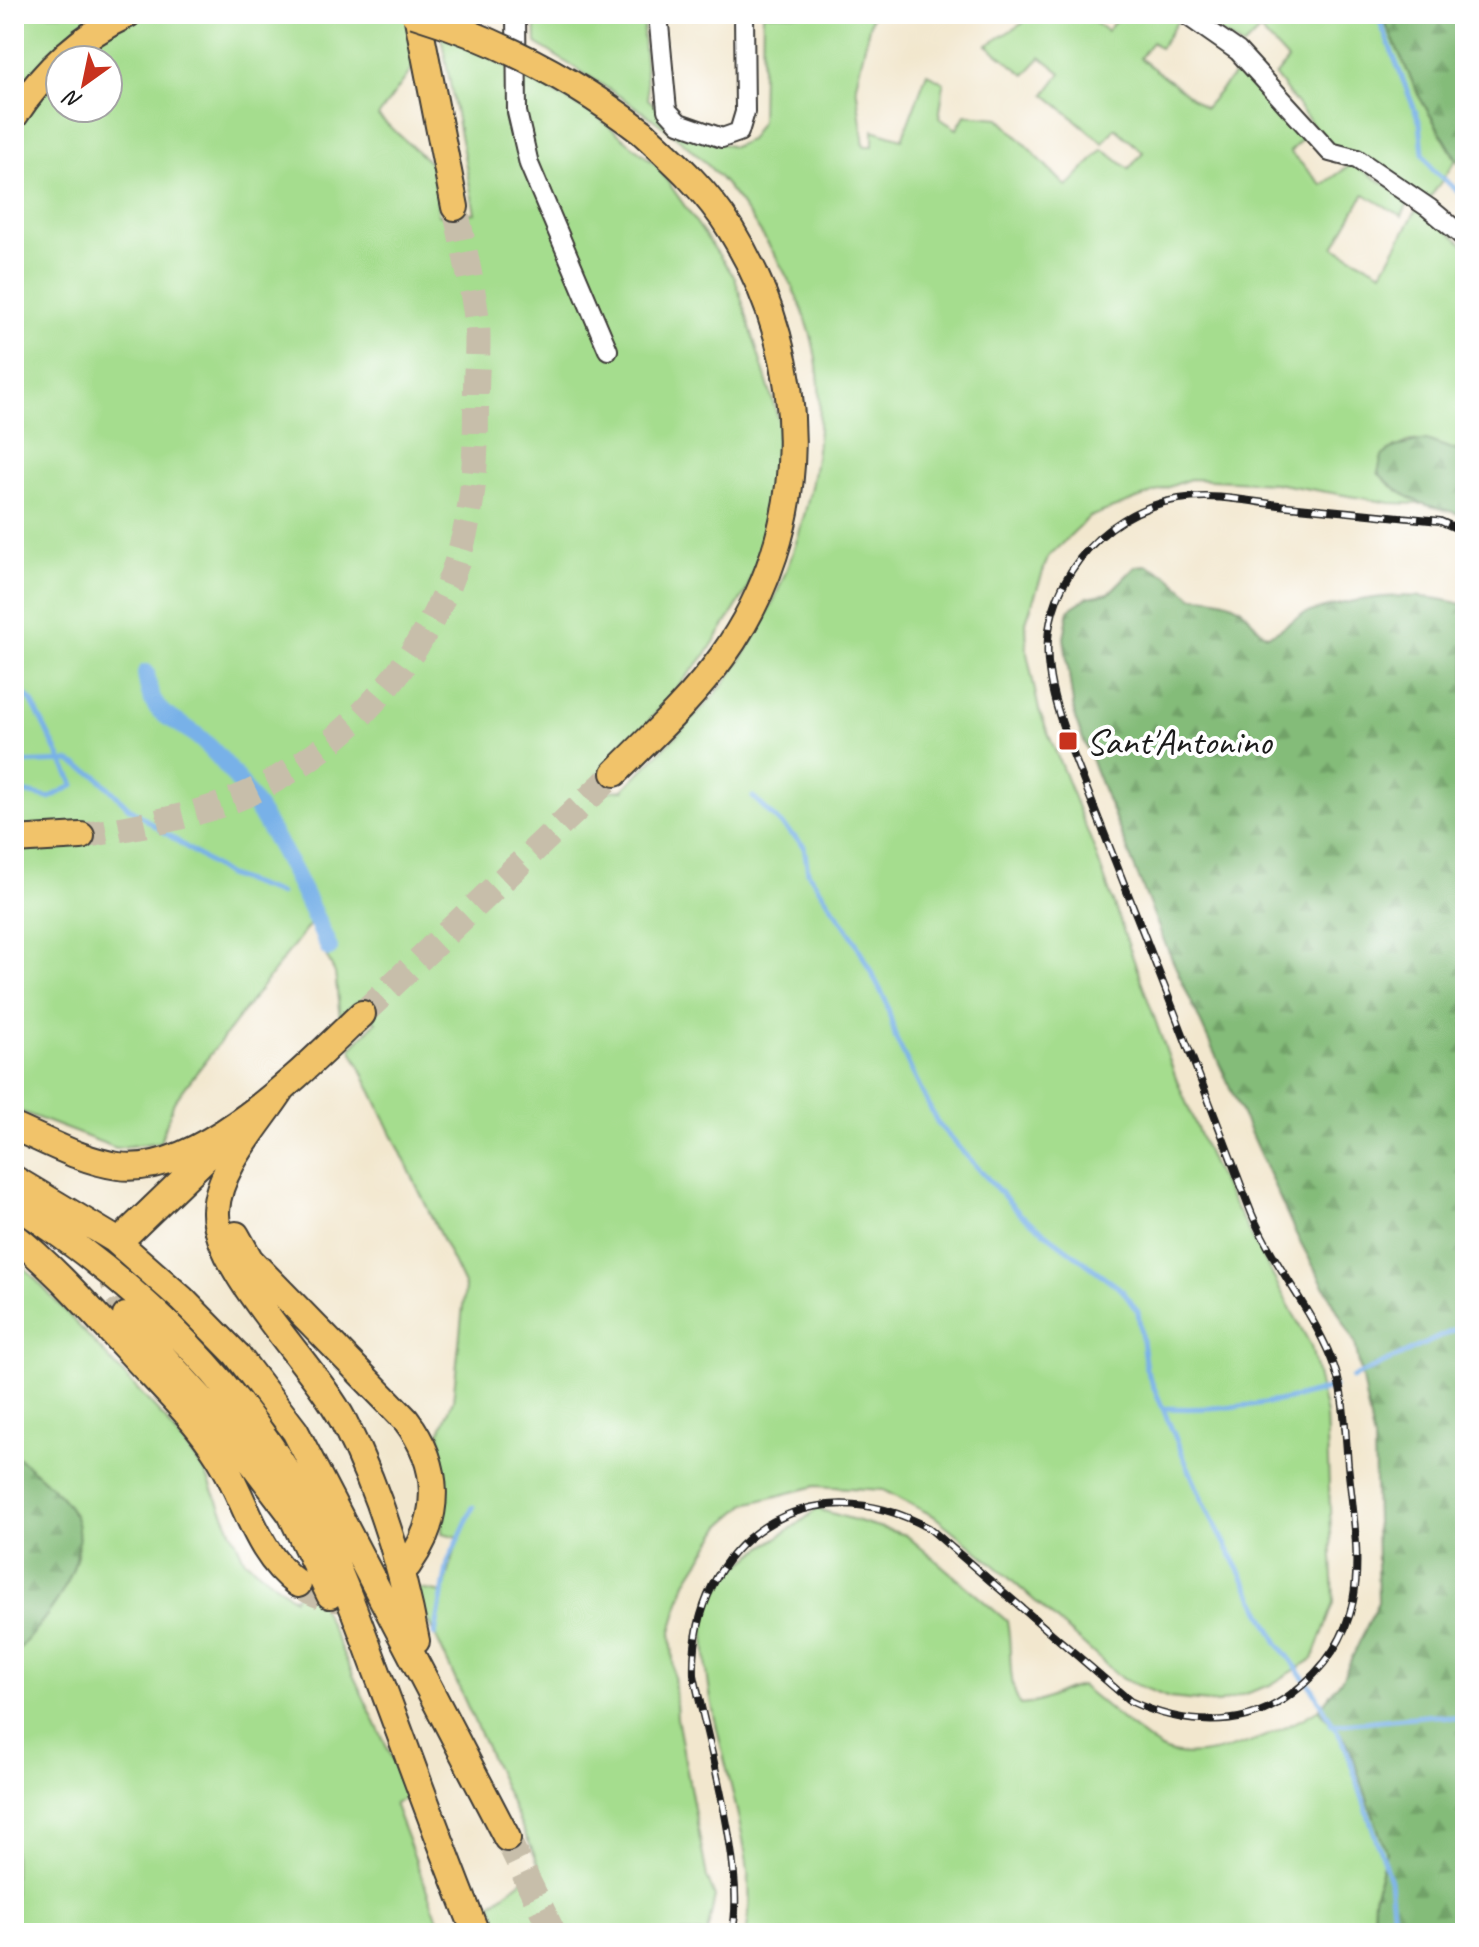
<svg xmlns="http://www.w3.org/2000/svg" width="1479" height="1947" font-family="Caveat,sans-serif">
<style>
.green{fill:#a5dd8e;stroke:#607c55;stroke-width:2;fill-rule:evenodd}
.forest{fill:url(#forest-firs);stroke:#506c4a;stroke-width:2}
.lines{fill:none;stroke-linecap:round;stroke-linejoin:round}
.stream{stroke:#78b1e8;stroke-width:5}
.canal{stroke:#78b1e8;stroke-width:18}
.highway-tunnel{stroke:#c7beaa;stroke-width:26;stroke-dasharray:26 13;stroke-linecap:butt}
.minor-casing{stroke:#3c3a37;stroke-width:22}
.highway-casing{stroke:#3c3a37;stroke-width:30}
.minor{stroke:#fff;stroke-width:18}
.highway{stroke:#f1c36a;stroke-width:26}
.rail-casing{stroke:#1c1c1c;stroke-width:8}
.rail{stroke:#fff;stroke-width:5;stroke-dasharray:15;stroke-linecap:butt}
.highway-bridge-casing{stroke:#3c3a37;stroke-width:30;stroke-linecap:butt}
.highway-bridge{stroke:#f1c36a;stroke-width:26}
.poi-dot{fill:#c8321e;stroke:#fff;stroke-width:3}
.labels{text-anchor:middle;dominant-baseline:central;stroke-width:8;stroke-linejoin:round;paint-order:stroke}
.poi-label{font-size:38px;fill:#1c1c1c;stroke:#fff;text-anchor:start}
</style>
<defs>
<pattern id="forest-firs" width="22" height="20" patternUnits="userSpaceOnUse" patternTransform="scale(2)"><rect width="22" height="20" fill="#84bc79"/><path d="M5 1l3.5 6h-7zM16 11l3.5 6h-7z" fill="#71a168"/></pattern>
</defs>
<rect width="100%" height="100%" fill="#fff"/>
<filter id="ink" filterUnits="userSpaceOnUse"><feTurbulence type="fractalNoise" baseFrequency=".0125" numOctaves="2"/><feDisplacementMap in="SourceGraphic" scale="16" xChannelSelector="R" yChannelSelector="G"/><feConvolveMatrix kernelMatrix="1 2 1 2 8 2 1 2 1" color-interpolation-filters="sRGB"/></filter>
<filter id="wash" filterUnits="userSpaceOnUse"><feTurbulence type="fractalNoise" baseFrequency=".006" numOctaves="4" result="noise"/><feDisplacementMap in="SourceGraphic" scale="32" xChannelSelector="R" yChannelSelector="G"/><feGaussianBlur stdDeviation="1.8" result="paint"/><feColorMatrix in="noise" values="0 0 0 0 0 0 0 0 0 0 0 0 0 0 0 0 0 1.4 0 .05"/><feComposite in="paint" operator="in"/></filter>
<g filter="url(#wash)">
<rect width="100%" height="100%" fill="#f2e7ce"/>
<!-- green -->
<path class="green" d="M14 14H408L418 61 378 116 437 169 438 215 475 213 440 31 594 114 656 165 735 278 779 421 770 523 747 590 707 653 612 764 597 773 599 784 607 791 623 790C656 754 707 709 734 670 793 586 835 450 814 348 803 294 760 226 725 184 674 124 600 85 536 43L535 14H646L643 35 648 99 684 132 733 147 749 140 761 121 763 14H872L856 85 864 146H873V130L902 139 927 73 944 83 939 118 957 129 965 115 999 118 1067 187 1103 149 1129 169 1143 152 1115 128 1103 143 1045 94 1061 73 1041 57 1025 75 987 45 1023 23 1029 14H1083L1107 31 1121 14H1177L1181 16 1160 48 1152 42 1140 58 1205 108 1244 63 1308 132 1290 152 1322 185 1352 164 1410 199 1402 216 1364 194 1334 247 1382 272 1419 205 1465 246V449C1420 453 1415 416 1378 472L1390 485 1422 504 1390 503 1275 483 1190 479 1089 517 1048 557 1026 622 1027 653 1039 710 1092 843 1177 1081 1212 1164 1311 1346 1326 1415 1334 1603 1313 1659 1270 1685 1219 1703 1169 1698 1122 1679 991 1562 934 1516 883 1490 816 1486 746 1504 723 1524 686 1582 671 1631 677 1718 707 1877 715 1897 707 1933H503L491 1904 540 1867 414 1588 443 1593 459 1537 442 1533 440 1432 453 1400 465 1287 351 1048 376 1022 357 1002 340 1019 335 973 310 924 174 1102 160 1142 116 1148 14 1109ZM60 60H108V108H60Z
M1192 14H1381L1419 96 1456 160 1427 202 1329 146 1275 76 1288 60 1260 30 1243 47Z
M14 1256 164 1418 205 1472 244 1559 294 1599 307 1576 410 1797 394 1803 443 1933H14V1655L48 1613 59 1496 14 1454Z
M817 1509 906 1535 1007 1621C1013 1650 1006 1678 1020 1705 1046 1704 1055 1691 1081 1686 1098 1699 1149 1744 1165 1751 1206 1766 1284 1731 1319 1709L1348 1743 1386 1852 1374 1898 1373 1933H746C764 1856 708 1738 706 1655 706 1644 703 1629 705 1618 708 1606 721 1585 729 1576 753 1548 790 1533 817 1509Z"/>
<!-- forest -->
<path class="forest" d="M1381 14H1465V173L1419 96Z
M1426 440 1455 450 1465 449V517C1450 509 1436 509 1421 503 1405 497 1390 485 1378 473L1382 456 1395 447Z
M1147 565 1167 575 1192 597C1209 597 1230 599 1244 611 1253 619 1255 629 1267 635 1282 632 1290 619 1304 614 1356 597 1413 589 1465 605V1933H1373L1374 1898 1386 1852 1348 1743 1319 1709 1343 1677 1378 1602 1374 1441 1355 1343 1296 1234 1167 948 1075 719 1064 638 1069 609 1088 597 1109 593 1136 566Z
M14 1454C31 1468 72 1501 77 1523 88 1572 43 1622 14 1655Z"/>
<g class="lines">
<!-- stream -->
<path class="stream" d="M1377 14 1420 123 1423 153 1433 170 1465 197
M14 683 32 702 74 785 49 798 14 790
M14 763 69 761 97 776 129 808 227 875 280 894
M753 797 804 846 808 872 853 937 886 1001 896 1039 938 1124 1020 1214 1122 1290 1138 1312 1146 1369 1203 1502 1278 1643 1314 1691 1345 1745 1390 1880 1395 1933
M1352 1378 1465 1325
M1164 1408C1224 1410 1278 1405 1334 1387
M435 1635 448 1562 473 1507
M1331 1725 1434 1715 1465 1720"/>
<!-- canal -->
<path class="canal" d="M146 673C152 722 170 712 201 739 253 785 301 884 329 948"/>
</g>
</g>
<g filter="url(#ink)">
<g class="lines">
<!-- highway-tunnel -->
<path class="highway-tunnel" d="M81 836C136 826 193 818 245 795 359 744 451 632 470 507 476 470 476 429 476 392 476 365 480 334 475 307 470 274 462 240 455 207
M362 1014 615 773
M115 1260 114 1285 126 1316
M298 1584C337 1611 380 1603 408 1565
M507 1838 553 1933"/>
<!-- minor casing -->
<g class="minor-casing">
<path id="minor" d="M516 14 517 112 529 164 608 350
M658 14 667 110 679 123 722 138 739 132 745 112 744 14
M1185 14 1238 51 1330 152 1357 159 1429 208 1465 238"/>
</g>
<!-- highway casing -->
<g class="highway-casing">
<path id="highway" d="M417 14 455 207
M14 116C43 72 80 36 128 14
M615 773C652 736 691 700 722 657 814 529 813 364 731 230 708 192 675 162 642 132
M14 840 81 836
M282 1089C259 1125 218 1167 216 1211 214 1270 314 1364 344 1422 379 1491 402 1565 416 1641
M14 1127C47 1141 82 1161 118 1166 201 1177 306 1067 362 1014
M14 1179 114 1239 182 1299 237 1355 295 1431 507 1838
M14 1203C139 1284 246 1387 315 1521 340 1569 358 1621 377 1672 410 1759 441 1847 476 1933
M129 1232 217 1147
M236 1235 250 1260 406 1420C441 1466 442 1517 408 1565
M14 1236C57 1270 93 1313 131 1353 161 1386 194 1417 218 1455 246 1498 255 1553 298 1584
M126 1316 217 1416 291 1514 330 1595"/>
</g>
<!-- minor -->
<use href="#minor" class="minor"/>
<!-- highway -->
<use href="#highway" class="highway"/>
<!-- rail casing -->
<g class="rail-casing">
<path id="rail" d="M732 1933C747 1874 707 1740 694 1675 690 1540 810 1462 929 1528L1130 1701C1181 1725 1242 1731 1290 1695 1375 1632 1358 1557 1348 1465 1345 1430 1345 1391 1331 1358 1309 1304 1268 1259 1248 1204 1190 1049 1128 895 1068 741 1060 718 1052 695 1049 671 1037 589 1099 512 1179 499 1215 493 1252 502 1288 506 1338 511 1389 516 1440 521L1465 532"/>
</g>
<!-- rail -->
<use href="#rail" class="rail"/>
<!-- highway-bridge casing -->
<g class="highway-bridge-casing">
<path id="highway-bridge" d="M414 14C499 40 572 78 642 132"/>
</g>
<!-- highway-bridge -->
<use href="#highway-bridge" class="highway-bridge"/>
</g>
</g>
<!-- markers -->
<rect class="poi-dot" x="1058" y="731" width="20" height="20" rx="4"/>
<g class="labels">
<!-- poi labels -->
<g class="poi-label">
<text x="1086" y="741">Sant'Antonino</text>
</g>
</g>
<!-- margin -->
<rect width="1479" height="1947" fill="none" stroke="#fff" stroke-width="48"/>
<!-- north arrow -->
<g transform="translate(84 84) rotate(213)"><circle r="38" fill="#ffffff" stroke="#a4a4a4" stroke-width="2"/>
<path d="M0-6L14 30L0 20L-14 30Z" fill="#c8321e"/>
<text y="-12" font-size="22" font-weight="bold" text-anchor="middle" fill="#1c1c1c">N</text>
</g>
</svg>
